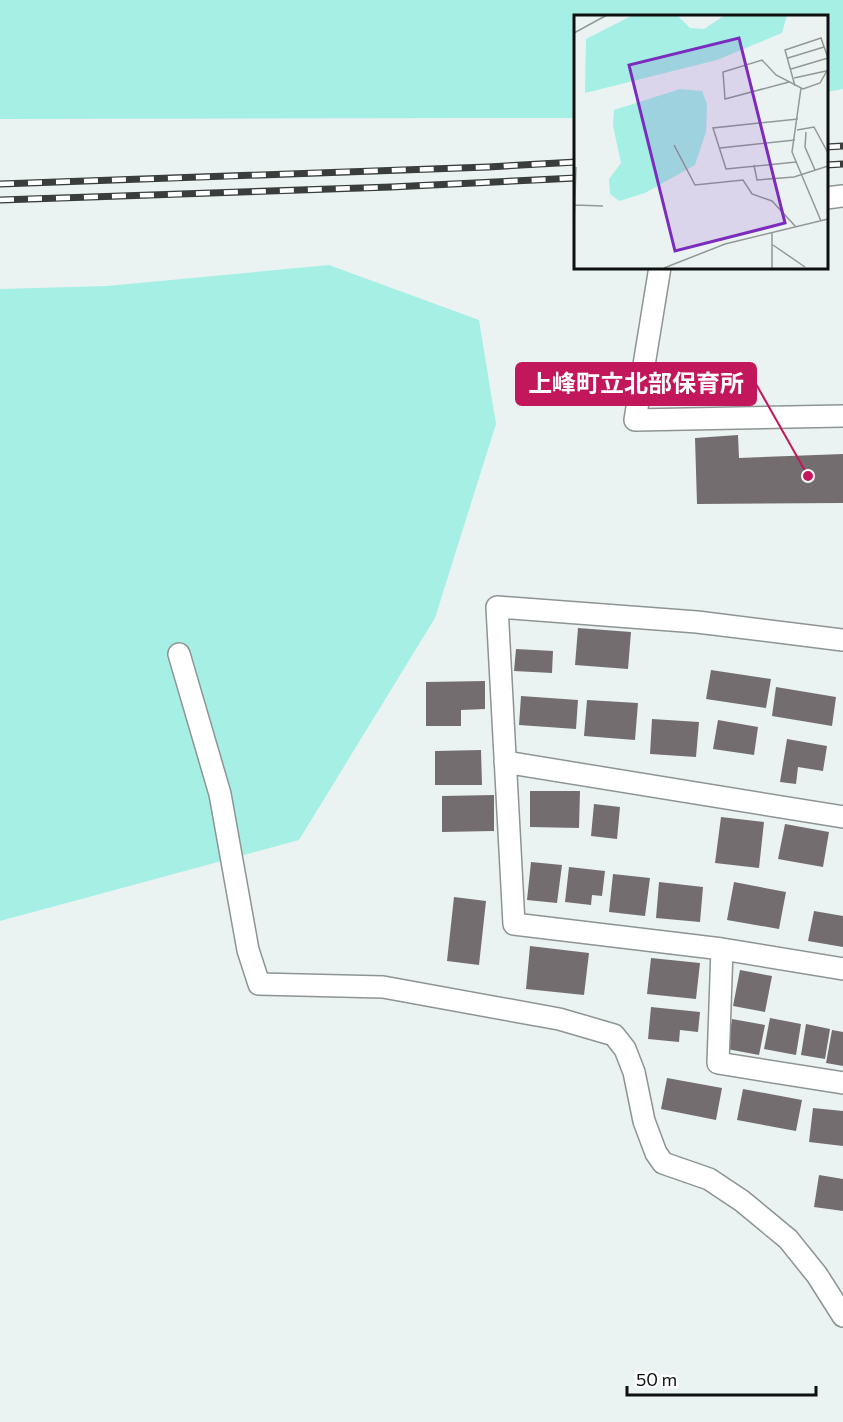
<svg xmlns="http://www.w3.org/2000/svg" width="843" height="1422" font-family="Commissioner,'Noto Sans JP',sans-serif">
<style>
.green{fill:#a6efe5}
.building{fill:#746d70}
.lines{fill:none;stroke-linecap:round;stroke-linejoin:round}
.minor-casing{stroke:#8d9493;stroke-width:24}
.minor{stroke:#fff;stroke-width:21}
.rail-casing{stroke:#393d3c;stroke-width:7}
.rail{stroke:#fff;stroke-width:4.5;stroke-dasharray:14;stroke-linecap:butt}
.inset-road{fill:none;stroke:#929897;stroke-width:1.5}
.view{fill:#7b2cbf;fill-opacity:0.15;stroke:#7b2cbf;stroke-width:3}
.inset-edge{fill:none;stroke:#0d100f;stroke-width:3}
.leader{fill:none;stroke:#c2185b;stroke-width:2}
.callout-dot{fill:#c2185b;stroke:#fff;stroke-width:2}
.callout{fill:#c2185b;stroke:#c2185b;stroke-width:2}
.callout-label{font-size:24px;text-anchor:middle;font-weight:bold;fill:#fff}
</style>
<rect width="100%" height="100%" fill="#ebf3f2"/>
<!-- green -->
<path class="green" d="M0 0H843V89L827 92 826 16H576V118L0 119Z
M329 265 479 320 496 424 435 618 299 840 0 921V289L107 286Z"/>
<!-- building -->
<path class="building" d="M738 435 739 458 843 454V503L697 504 695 438Z
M578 628 631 632 628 669 575 665Z
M516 649 553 651 552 673 514 671Z
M711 670 771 679 766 708 706 699Z
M485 681V709L461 710V726H426V682Z
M776 687 836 697 832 726 772 716Z
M521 696 578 700 576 729 519 725Z
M587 700 638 703 635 740 584 736Z
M652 719 699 722 696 757 650 754Z
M718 720 758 727 754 755 713 749Z
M787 739 827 746 823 771 798 767 796 784 780 782Z
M481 750 482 785H435V751Z
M530 791H580L579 828 530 827Z
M494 795V831L442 832V796Z
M594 804 620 807 617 839 591 836Z
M721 817 764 822 759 868 715 863Z
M785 824 829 832 823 867 778 859Z
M531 862 562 865 557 903 527 900Z
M569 867 605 871 602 896 592 895 591 905 565 902Z
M613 874 650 878 645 916 609 912Z
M659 882 703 887 700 922 656 918Z
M734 882 786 892 779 929 727 920Z
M454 897 486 901 479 965 447 961Z
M814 911 843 916V947L808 941Z
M530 946 589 953 584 995 526 989Z
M651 958 700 963 696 999 647 994Z
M740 970 772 976 765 1012 733 1006Z
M651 1007 700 1012 698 1032 680 1030 679 1042 648 1039Z
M770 1018 801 1024 796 1055 764 1049Z
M732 1019 765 1025 759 1055 727 1049Z
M806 1024 830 1029 825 1059 801 1055Z
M832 1030 843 1032V1066L826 1063Z
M667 1078 722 1088 716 1120 661 1109Z
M743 1089 802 1100 796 1131 737 1120Z
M813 1108 843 1111V1146L809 1142Z
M819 1175 843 1179V1211L814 1207Z"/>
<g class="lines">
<!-- minor casing -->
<g class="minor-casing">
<path id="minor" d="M826 198 843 196
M660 267 635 420 843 416
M843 640 697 622 497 607 514 924 722 949 843 969
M179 654 220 794 248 950 259 984 383 987 559 1019 614 1035 625 1049 634 1072 644 1121 656 1153 663 1163 709 1179 742 1201 788 1239 817 1275 843 1316
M505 762 843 817
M722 949 718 1063 843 1083"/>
</g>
<!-- minor -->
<use href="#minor" class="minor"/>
<!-- rail casing -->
<g class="rail-casing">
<path id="rail" d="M826 147 843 146
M826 165 843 164
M0 184 488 167 576 162
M0 200 391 187 576 178"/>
</g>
<!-- rail -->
<use href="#rail" class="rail"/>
</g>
<!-- overview -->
<g transform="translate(574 15)">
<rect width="254" height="254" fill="#ebf3f2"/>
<path d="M59 0H103L116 13 130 14 151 0H213L208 18 143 45 11 78 12 24ZM106 74 128 76 133 89 132 117 121 150 71 178 45 186 36 179 35 164 47 148 39 111 40 95Z" fill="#a6efe5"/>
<path class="inset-road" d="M0 18 33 0M214 43 250 32M217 54 254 43M220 63 252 56M215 67 151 84 149 57 188 45 202 60 229 74 246 68 254 54M221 71 211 35 247 23 254 43M227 73 218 137 247 206M223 115 240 112 254 138M232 117 231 132 241 155M100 130 121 170 169 165 178 179 198 186 222 212M146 133 221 125M222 147 152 154 139 113 224 104M180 150 183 165 220 162 254 151M1 190 29 191M0 210 2 152M199 230 231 252M90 253 151 229 254 204M198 253V218"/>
<path class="view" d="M165 23 211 208 101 236 55 50Z"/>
<rect width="254" height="254" class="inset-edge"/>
</g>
<!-- callouts -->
<path class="leader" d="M808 476L756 384"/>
<circle class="callout-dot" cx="808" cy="476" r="6"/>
<rect class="callout" x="516" y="363" width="240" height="42" rx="6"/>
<g class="callout-label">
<text x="636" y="392">上峰町立北部保育所</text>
</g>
<!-- scale -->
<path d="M627 1386v9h189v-9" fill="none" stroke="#0d100f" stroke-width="3"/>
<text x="636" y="1386" font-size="18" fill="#0d100f" stroke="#ffffff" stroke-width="4.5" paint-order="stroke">50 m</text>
</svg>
